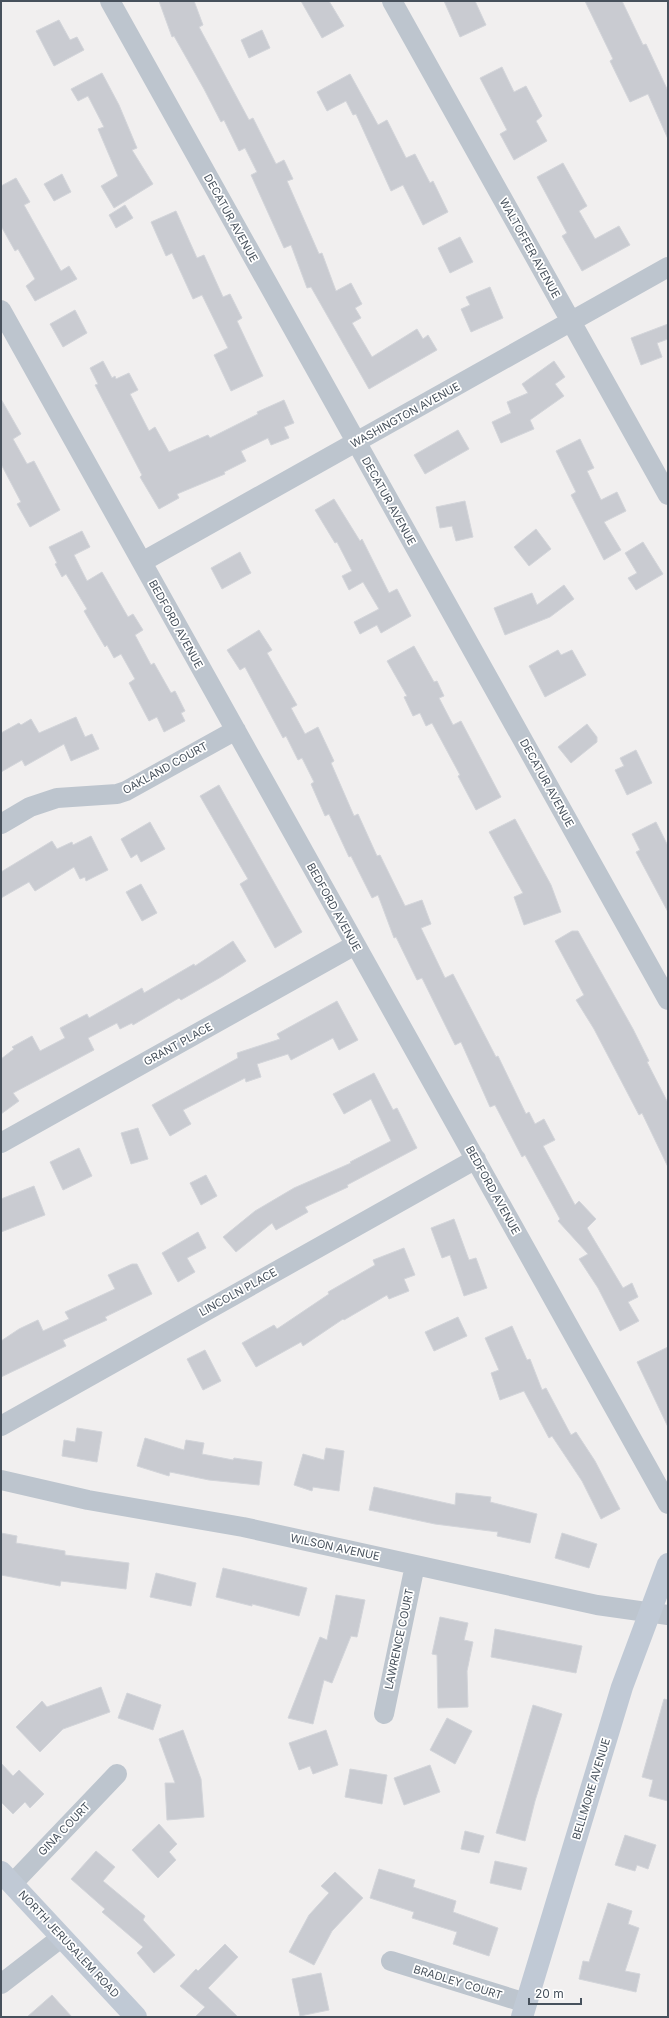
<svg xmlns="http://www.w3.org/2000/svg" width="669" height="2018" font-family="Inter,sans-serif">
<style>
.building{fill:#c9cbd1;stroke:#d3d5da}
.lines{fill:none;stroke-linecap:round;stroke-linejoin:round}
.street{stroke:#bdc5ce;stroke-width:20}
.secondary{stroke:#c0c9d5;stroke-width:22}
.labels{text-anchor:middle;dominant-baseline:central;stroke-width:3.5;stroke-linejoin:round;paint-order:stroke}
.street-label{font-size:11px;fill:#47515c;stroke:#fff}
</style>
<rect width="100%" height="100%" fill="#f1efef"/>
<!-- building -->
<path class="building" d="M159 1H194L203 25 199 27 249 120 253 118 276 164 284 160 293 179 287 181 319 254 322 253 336 291 351 283 362 304 355 308 361 318 352 323 372 357 417 329 423 339 428 335 437 350 369 389 311 287 307 288 291 245 284 248 251 175 257 172 245 148 239 151 224 120 221 122 204 89 174 36 172 37Z
M301 1H329L344 26 322 38Z
M444 1H475L486 25 460 37Z
M585 1H622L643 45 646 44 668 91V139L648 94 630 102 610 61 613 59Z
M59 20 70 40 77 37 84 50 54 66 36 31Z
M262 30 270 48 249 58 241 40Z
M502 67 514 92 526 86 542 116 536 121 547 141 514 160 500 134 507 130 480 78Z
M102 73 119 105 137 148 132 150 153 184 114 208 101 186 118 176 98 129 104 127 88 96 78 101 71 89Z
M350 74 378 125 387 120 406 158 415 154 430 183 433 181 448 212 423 225 403 185 391 191 356 114 353 115 346 101 327 111 317 92Z
M563 163 587 206 579 211 595 239 619 226 630 245 582 271 562 236 567 233 537 177Z
M62 174 71 192 54 201 44 184Z
M16 178 30 202 24 205 61 271 69 266 77 279 35 301 26 286 35 279 18 249 15 251 1 226V186Z
M125 205 133 218 116 228 109 215Z
M176 211 197 258 204 255 223 297 230 294 242 318 237 321 263 376 231 391 214 355 228 348 202 295 193 299 172 253 166 256 151 222Z
M460 237 473 262 450 273 438 248Z
M490 287 503 318 471 332 461 309 470 305 466 297Z
M75 310 87 333 63 347 50 324Z
M668 324V339L657 343 662 357 641 365 631 338Z
M103 361 112 378 115 376 116 379 129 373 138 390 130 394 149 431 155 427 169 452 208 435 210 438 258 414 257 412 284 400 294 423 284 427 289 438 271 445 268 438 241 451 246 461 224 472 225 474 177 494 179 498 159 509 140 477 142 475 95 385 98 384 90 368Z
M554 361 565 377 555 384 564 396 530 420 534 429 501 443 492 422 511 413 507 402 528 393 522 384Z
M1 399 21 434 13 439 27 464 34 461 60 510 30 527 17 504 21 502 1 464Z
M458 430 469 449 425 474 414 455Z
M580 439 594 468 587 471 601 500 617 492 626 511 604 522 621 550 604 560 571 495 576 492 556 451Z
M334 499 360 541 362 539 389 593 397 589 411 616 381 633 377 625 360 634 354 622 379 609 363 582 349 590 342 576 352 571 337 542 335 543 315 510Z
M465 501 473 537 456 541 452 526 440 528 436 507Z
M536 529 551 549 529 566 514 547Z
M82 531 90 547 74 555 87 581 102 572 128 617 133 614 143 630 135 635 151 665 154 663 171 693 175 691 185 711 181 713 185 721 164 732 157 717 149 721 129 683 135 679 121 654 114 658 107 645 105 647 84 611 87 609 66 574 62 577 55 564 57 563 49 547Z
M643 542 663 574 636 590 628 578 637 573 625 553Z
M240 552 251 573 222 589 211 568Z
M564 585 574 599 550 617 505 635 494 608 532 593 537 605Z
M259 630 272 650 267 653 297 705 291 708 305 734 318 727 334 761 331 763 354 816 358 814 377 856 380 855 405 906 422 900 431 924 421 928 445 978 453 974 496 1057 498 1056 526 1114 529 1112 535 1124 544 1119 555 1140 543 1146 575 1205 579 1201 596 1219 587 1228 623 1288 632 1283 638 1297 628 1302 639 1321 620 1331 598 1288 579 1259 588 1254 558 1221 560 1219 525 1155 522 1157 495 1105 490 1107 461 1042 455 1045 422 978 417 980 396 937 394 938 378 895 372 898 351 856 349 857 329 814 325 816 311 784 314 782 302 758 298 760 286 736 283 738 245 667 240 670 227 650Z
M414 646 434 682 437 681 444 696 439 698 453 725 461 721 501 797 476 810 458 776 460 775 432 723 426 726 420 713 413 716 404 697 407 696 387 661Z
M558 650 561 655 572 650 586 675 545 697 529 666Z
M76 717 85 737 92 734 99 749 71 761 64 744 25 766 22 760 1 772V733L19 723 21 725 31 719 39 733Z
M587 724 597 737V742L571 763 558 747Z
M636 750 652 783 627 795 615 770 624 766 620 758Z
M219 785 302 932 275 948 240 884 248 879 200 796Z
M515 819 551 885 561 912 524 925 514 897 523 893 489 832Z
M150 822 165 849 141 862 137 854 131 858 121 839Z
M656 822 668 846V912L636 852 640 850 632 834Z
M91 836 108 870 86 881 85 877 80 879 74 867 35 891 29 882 1 898V872L52 841 57 849 72 842 73 845Z
M141 884 157 913 142 921 126 892Z
M572 931H578L633 1029 649 1061 647 1062 668 1103V1167L642 1113 639 1115 594 1029 576 1000 584 995 555 941Z
M233 941 246 961 221 977 181 1000 179 998 133 1025 132 1023 120 1029 117 1023 88 1038 94 1050 13 1093 19 1101 1 1114V1059L14 1049 12 1047 32 1036 40 1051 65 1038 60 1028 87 1014 89 1018 142 988 144 993 194 964 195 966Z
M337 1001 358 1040 339 1050 333 1038 291 1060 288 1054 257 1064 261 1077 246 1082 245 1078 183 1110 191 1124 170 1136 152 1105 238 1058 237 1053 280 1039 277 1034Z
M374 1073 393 1110 397 1108 417 1148 347 1185 348 1187 305 1207 308 1212 276 1230 272 1223 236 1252 223 1237 255 1211 294 1188 351 1163 350 1162 391 1141 371 1099 344 1114 333 1094Z
M138 1128 148 1159 131 1164 121 1133Z
M79 1148 92 1176 63 1190 50 1162Z
M206 1175 217 1196 201 1205 190 1183Z
M34 1186 45 1215 1 1232V1199Z
M454 1219 469 1260 476 1258 487 1288 464 1296 450 1255 442 1258 431 1228Z
M198 1232 206 1248 187 1258 195 1272 178 1282 162 1253Z
M404 1248 415 1275 404 1279 409 1291 389 1299 387 1295 344 1320 343 1319 303 1346 301 1342 256 1367 242 1343 274 1325 277 1329 329 1294 328 1292 375 1265 373 1260Z
M132 1264H137L152 1294 105 1317 107 1320 63 1340 66 1346 1 1377V1341L19 1329 38 1320 43 1331 69 1319 65 1312 115 1289 108 1275Z
M458 1317 467 1336 434 1351 425 1332Z
M512 1326 527 1360 530 1359 542 1390 546 1388 571 1435 576 1432 595 1461 620 1509 601 1519 582 1481 552 1436 549 1438 524 1391 500 1400 491 1373 499 1370 485 1338Z
M668 1347V1427L637 1362Z
M205 1350 221 1381 203 1390 187 1359Z
M77 1428 102 1432 97 1462 62 1456 64 1440 75 1442Z
M145 1438 184 1450 186 1440 204 1443 202 1454 233 1460 234 1458 262 1462 259 1485 209 1480 170 1472 169 1476 137 1466Z
M326 1448 344 1451 339 1491 313 1487 312 1491 294 1485 303 1454 324 1460Z
M374 1487 455 1505 456 1493 491 1497 490 1502 537 1514 530 1543 497 1536 498 1532 435 1524 369 1510Z
M1 1533 17 1536 16 1543 65 1551V1555L129 1563 126 1589 61 1581 60 1586 1 1575Z
M562 1533 597 1544 589 1568 555 1558Z
M223 1568 307 1588 299 1616 252 1604V1606L216 1597Z
M156 1573 196 1583 191 1606 150 1597Z
M336 1595 365 1600 357 1637 351 1636 332 1683 324 1680 313 1724 288 1718 320 1637 327 1640Z
M440 1617 468 1623 464 1640 473 1642 467 1671 468 1707 438 1708 437 1655 432 1654Z
M495 1629 582 1646 576 1673 491 1657Z
M101 1687 110 1712 63 1729 40 1752 16 1727 42 1701 47 1707Z
M127 1693 161 1705 153 1730 118 1718Z
M664 1699 668 1700V1801L649 1796 653 1780 642 1777Z
M533 1705 562 1714 535 1801 525 1841 496 1833Z
M447 1718 472 1731 455 1764 430 1750Z
M183 1730 201 1779 204 1817 167 1820 165 1783H175L159 1739Z
M326 1730 338 1765 313 1774 310 1766 299 1770 289 1743Z
M1 1763 13 1776 19 1770 44 1794 30 1808 25 1802 13 1814 1 1802Z
M430 1765 440 1792 404 1805 394 1778Z
M350 1769 387 1775 382 1804 345 1797Z
M159 1824 177 1844 169 1852 176 1860 158 1878 132 1850Z
M465 1831 484 1836 479 1853 461 1849Z
M625 1835 656 1845 648 1869 637 1865 635 1871 615 1865Z
M96 1851 115 1867 103 1881 145 1916 143 1920 175 1955 154 1973 137 1953 143 1947 102 1912 105 1909 71 1879Z
M495 1861 527 1868 521 1890 490 1883Z
M379 1869 415 1880 413 1887 456 1901 453 1912 498 1928 489 1956 453 1944 457 1932 412 1918 414 1912 370 1898Z
M335 1872 363 1898 332 1931 314 1965 289 1952 309 1915 329 1893 321 1886Z
M608 1903 632 1911 628 1924 639 1928 625 1971 640 1974 636 1992 579 1979 583 1961 589 1962Z
M225 1944 238 1957 208 1988 238 2017H195L205 2007 180 1986 196 1969 198 1971Z
M321 1973 329 2010 300 2016 292 1979Z
M52 1995 72 2017H27Z"/>
<g class="lines">
<!-- street -->
<path class="street" d="M110 1 668 1000
M392 1 668 495
M1 310 668 1504
M142 562 668 267
M1 824 30 807 57 798 117 794 126 791 236 730
M1 1143 355 945
M1 1426 476 1159
M1 1480 88 1500 243 1527 597 1605 668 1615
M384 1714 415 1565
M12 1884 117 1774
M391 1961 526 2003
M1 1984 62 1937"/>
<!-- secondary -->
<path class="secondary" d="M1 1872 136 2017
M522 2017 622 1687 668 1564"/>
</g>
<g class="labels">
<!-- street labels -->
<g class="street-label">
<text transform="translate(231 218) rotate(61)">DECATUR AVENUE</text>
<text transform="translate(530 248) rotate(61)">WALTOFFER AVENUE</text>
<text transform="translate(405 415) rotate(-29)">WASHINGTON AVENUE</text>
<text transform="translate(389 501) rotate(61)">DECATUR AVENUE</text>
<text transform="translate(176 624) rotate(61)">BEDFORD AVENUE</text>
<text transform="translate(165 768) rotate(-29)">OAKLAND COURT</text>
<text transform="translate(547 783) rotate(61)">DECATUR AVENUE</text>
<text transform="translate(334 907) rotate(61)">BEDFORD AVENUE</text>
<text transform="translate(178 1044) rotate(-29)">GRANT PLACE</text>
<text transform="translate(493 1190) rotate(61)">BEDFORD AVENUE</text>
<text transform="translate(238 1292) rotate(-29)">LINCOLN PLACE</text>
<text transform="translate(335 1547) rotate(12)">WILSON AVENUE</text>
<text transform="translate(399 1639) rotate(-78)">LAWRENCE COURT</text>
<text transform="translate(591 1789) rotate(-73)">BELLMORE AVENUE</text>
<text transform="translate(64 1829) rotate(-46)">GINA COURT</text>
<text transform="translate(69 1944) rotate(47)">NORTH JERUSALEM ROAD</text>
<text transform="translate(458 1982) rotate(17)">BRADLEY COURT</text>
</g>
</g>
<!-- border -->
<rect width="669" height="2018" fill="none" stroke="#47515c" stroke-width="4"/>
<!-- scale -->
<path d="M529 1998v6h52v-6" fill="none" stroke="#47515c" stroke-width="2"/>
<text x="535" y="1998" font-size="12" fill="#47515c" stroke="#ffffff" stroke-width="3" paint-order="stroke">20 m</text>
</svg>
